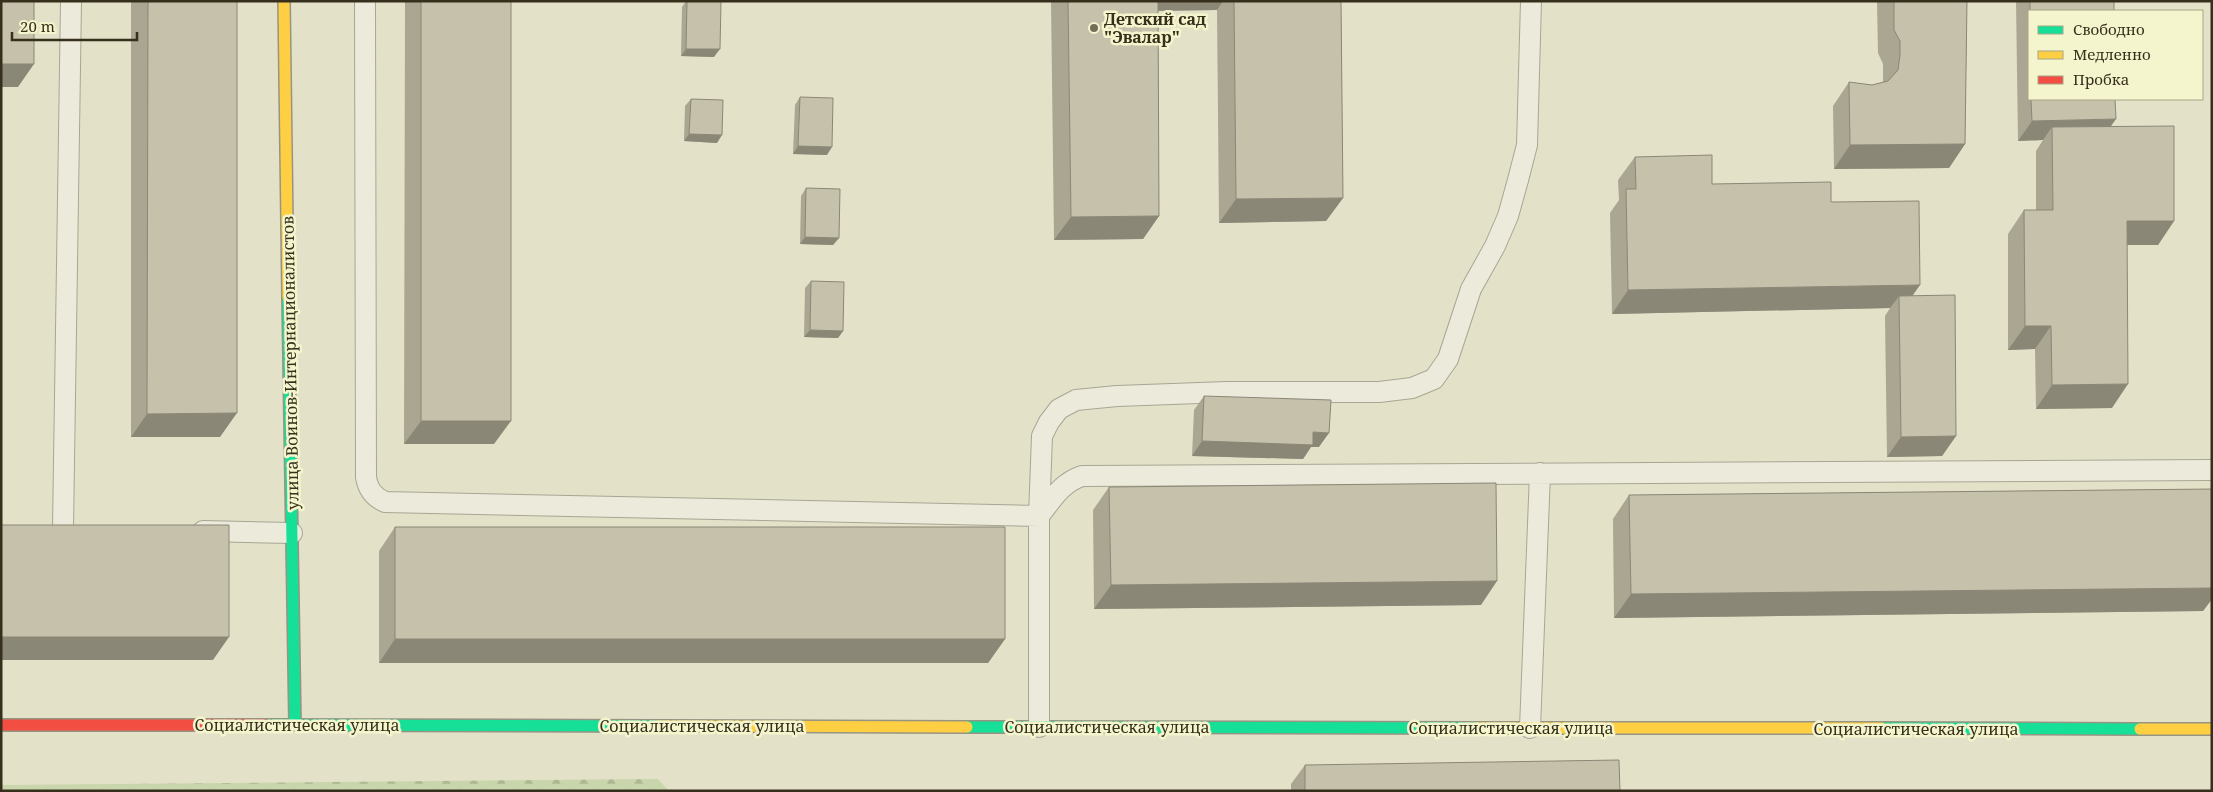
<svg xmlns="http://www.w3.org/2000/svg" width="2213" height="792" font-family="'Noto Serif',serif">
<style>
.forest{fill:url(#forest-firs)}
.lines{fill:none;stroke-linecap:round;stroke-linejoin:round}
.lane-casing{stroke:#a8a693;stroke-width:22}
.fast-casing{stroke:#979483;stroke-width:14}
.slow-casing{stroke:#979483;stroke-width:14}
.jam-casing{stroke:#979483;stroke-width:14}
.lane{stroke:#ebeadb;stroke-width:20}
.fast{stroke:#16e098;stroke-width:11}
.slow{stroke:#ffcf43;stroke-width:11}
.jam{stroke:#f24e42;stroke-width:11}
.wall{fill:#aaa692}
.shaded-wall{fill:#8b8777}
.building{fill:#c6c1aa;stroke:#8b8777}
.poi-dot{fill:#726e59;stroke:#f5f5cd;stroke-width:2}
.labels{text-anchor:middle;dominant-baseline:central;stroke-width:5;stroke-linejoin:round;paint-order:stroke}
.poi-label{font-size:16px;font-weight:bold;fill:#352f1c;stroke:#f5f5cd;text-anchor:start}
.street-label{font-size:16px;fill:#352f1c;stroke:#f5f5cd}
</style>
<defs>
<pattern id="forest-firs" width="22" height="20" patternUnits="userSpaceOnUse" patternTransform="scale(1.25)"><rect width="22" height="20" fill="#c9d5ab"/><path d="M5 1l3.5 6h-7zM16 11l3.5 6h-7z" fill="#adb793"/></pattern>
</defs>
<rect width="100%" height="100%" fill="#e3e2c9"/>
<!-- forest -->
<path class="forest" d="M658 779 669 791H1V785Z"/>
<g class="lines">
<!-- lane casing -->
<g class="lane-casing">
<path id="lane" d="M365 1 366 477C368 490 374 497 385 502L1039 516V727
M1039 516C1052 500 1061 483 1082 476L2212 470
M1039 516 1042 436 1049 422 1059 409 1076 400 1117 396 1227 392H1379L1412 388 1434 379 1448 359 1471 289 1495 246 1508 216 1518 180 1527 145 1531 1
M63 528 71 1
M203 531 292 533
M1530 728 1540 473"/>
</g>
<!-- fast casing -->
<g class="fast-casing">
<path id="fast" d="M288 297 295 725
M268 725 659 726
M967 727 1477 728
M1882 728 2140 729"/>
</g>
<!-- slow casing -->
<g class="slow-casing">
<path id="slow" d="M284 1 288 297
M659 726 967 727
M1477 728H1882
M2140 729H2212"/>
</g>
<!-- jam casing -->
<g class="jam-casing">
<path id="jam" d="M1 725H268"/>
</g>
<!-- lane -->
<use href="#lane" class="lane"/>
<!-- fast -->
<use href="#fast" class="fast"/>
<!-- slow -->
<use href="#slow" class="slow"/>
<!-- jam -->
<use href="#jam" class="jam"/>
</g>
<!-- wall -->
<path class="wall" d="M131 1H237L220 437H131Z
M405 1H511L494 444H404Z
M686 1H721L714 57 681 56 682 7Z
M1051 1H1341L1343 198 1326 221 1219 223 1217 10 1158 11 1159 216 1143 239 1054 240Z
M1877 1H1967L1965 144 1949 168 1834 169 1833 106 1849 82 1872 85 1883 82V64L1878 53Z
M2016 1H2114V11H2029V99H2115L2110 127 2174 221 2158 245H2127L2112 408 2036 409 2035 349 2008 350V234L2024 210H2036V151L2043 140 2018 141Z
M800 97 827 155 793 154 795 105Z
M691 99 717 143 684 141 685 106Z
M1635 157 1712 184 1831 202 1912 296 1956 436 1942 456 1887 457 1885 316 1890 308 1612 314 1610 213 1619 200 1618 180Z
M806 188 839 238 833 245 800 244 801 196Z
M811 281 843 331 838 338 804 337 805 288Z
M1204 396 1319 447H1311L1303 459 1192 456 1194 410Z
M1109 487 1481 605 1094 609 1093 510Z
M2212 489V599L2203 611 1614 618 1613 519 1629 495Z
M395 527 1005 639 988 663H379V551Z
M1305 765 1620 791H1291V784Z"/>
<!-- shaded-wall -->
<path class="shaded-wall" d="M1148 1H1223L1217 10 1141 11Z
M686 49H720L714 57 681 56Z
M1 64H34L18 87H1Z
M2116 119 2102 139 2052 127 2043 140 2018 141 2032 121Z
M689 134 722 135 717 143 684 141Z
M1965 144 1949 168 1834 169 1850 145Z
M798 146 832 147 827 155 793 154Z
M1343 198 1326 221 1219 223 1236 199Z
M1159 216 1143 239 1054 240 1071 217Z
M2127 221H2174L2158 245H2110Z
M805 237 839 238 833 245 800 244Z
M1920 285 1904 308 1899 296 1890 308 1612 314 1628 290Z
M2025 326H2051L2035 349 2008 350Z
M810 330 843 331 838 338 804 337Z
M2128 384 2112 408 2036 409 2052 385Z
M237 413 220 437H131L147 414Z
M421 421H511L494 444H404Z
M1313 432 1329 433 1319 447H1311L1303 459 1192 456 1202 441Z
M1956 436 1942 456 1887 457 1901 437Z
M1497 581 1481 605 1094 609 1111 585Z
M2212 588V599L2203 611 1614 618 1631 594Z
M1 637H229L213 660H1Z
M395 639H1005L988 663H379Z"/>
<!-- building -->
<path class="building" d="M1 1H34V64H1Z
M148 1H237V413L147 414Z
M421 1H511V421H421Z
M687 1H721L720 49H686Z
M1068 1H1158L1159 216 1071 217Z
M1234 1H1341L1343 198 1236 199Z
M1894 1H1967L1965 144 1850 145 1849 82 1872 85 1888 81 1898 70 1900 55V41L1894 30Z
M2030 1H2114V11H2030Z
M800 97 833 98 832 147 798 146Z
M691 99 723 100 722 135 689 134Z
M2031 99H2115L2116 119 2032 121Z
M2174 126V221H2127L2128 384 2052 385 2051 326H2025L2024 210H2053L2052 127Z
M1712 155V184L1831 182V202L1919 201 1920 285 1628 290 1626 189H1636L1635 157Z
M806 188 840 189 839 238 805 237Z
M811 281 844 282 843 331 810 330Z
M1955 295 1956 436 1901 437 1899 296Z
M1204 396 1331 400 1329 433 1313 432V445L1202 441Z
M1496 483 1497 581 1111 585 1109 487Z
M2212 489V588L1631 594 1629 495Z
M1 525H229V637H1Z
M395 527H1005V639H395Z
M1619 760 1620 791H1305V765Z"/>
<!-- markers -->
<circle class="poi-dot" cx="1094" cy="28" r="5"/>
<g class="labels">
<!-- poi labels -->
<g class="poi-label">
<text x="1104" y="19">Детский сад<tspan x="1104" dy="18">"Эвалар"</tspan></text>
</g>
<!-- street labels -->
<g class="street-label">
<text transform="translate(290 363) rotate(-91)">улица Воинов-Интернационалистов</text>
<text x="297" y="725">Социалистическая улица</text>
<text x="702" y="726">Социалистическая улица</text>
<text x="1107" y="727">Социалистическая улица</text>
<text x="1511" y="728">Социалистическая улица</text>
<text x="1916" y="729">Социалистическая улица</text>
</g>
</g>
<!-- border -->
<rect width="2213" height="792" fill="none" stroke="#352f1c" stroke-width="5"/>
<!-- legend -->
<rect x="2028" y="10" width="175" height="90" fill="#f5f5cd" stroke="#a8a686"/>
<rect x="2038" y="26" width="25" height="8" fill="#16e098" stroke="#a8a686"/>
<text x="2073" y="35" font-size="15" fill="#352f1c">Свободно</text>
<rect x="2038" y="51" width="25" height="8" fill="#ffcf43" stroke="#a8a686"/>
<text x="2073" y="60" font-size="15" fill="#352f1c">Медленно</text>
<rect x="2038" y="76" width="25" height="8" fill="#f24e42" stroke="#a8a686"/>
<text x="2073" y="85" font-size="15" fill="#352f1c">Пробка</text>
<!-- scale -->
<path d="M12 32v8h125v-8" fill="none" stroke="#352f1c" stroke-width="2.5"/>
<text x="20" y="32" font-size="15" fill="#352f1c" stroke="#f5f5cd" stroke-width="4" paint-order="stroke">20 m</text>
</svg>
